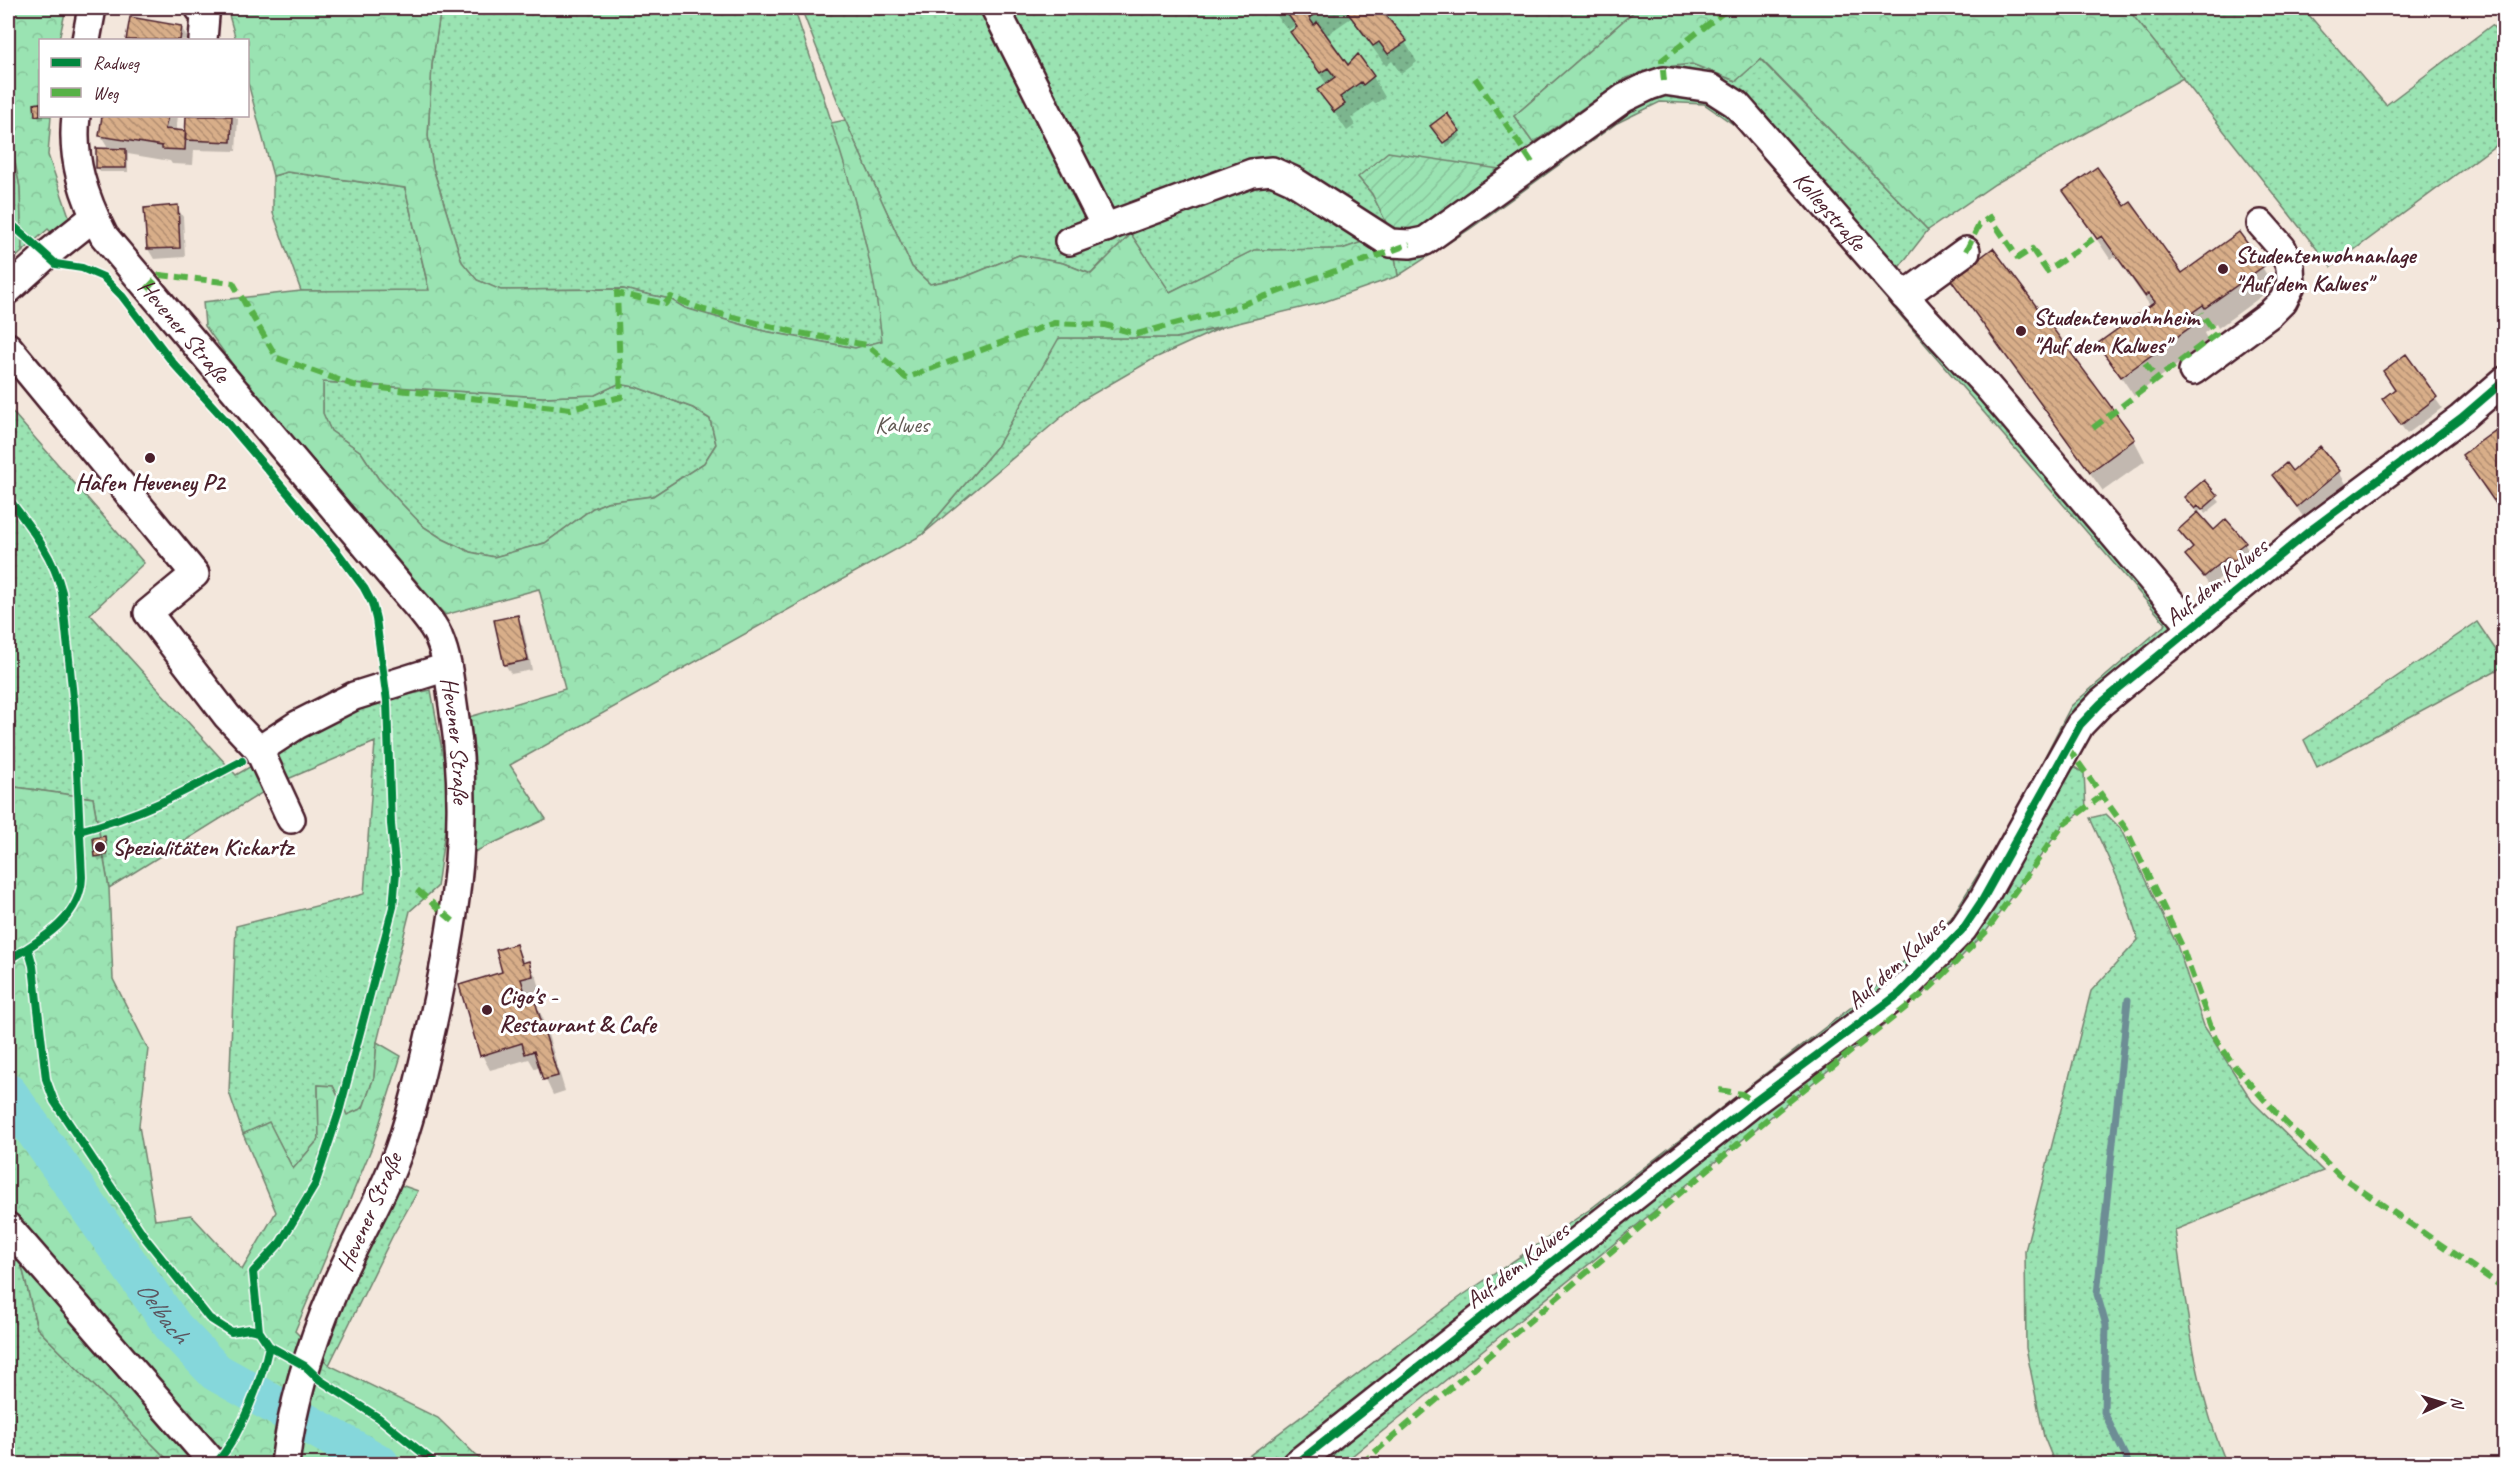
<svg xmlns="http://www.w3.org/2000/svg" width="2512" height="1472" font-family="Caveat,sans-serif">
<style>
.grass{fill:url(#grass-dots);stroke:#72816e;stroke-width:1.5;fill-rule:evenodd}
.forest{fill:url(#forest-crowns);stroke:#72816e;stroke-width:1.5;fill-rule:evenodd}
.garden{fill:url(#garden-furrows);stroke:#72816e;stroke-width:1.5}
.shadow{fill:#0003}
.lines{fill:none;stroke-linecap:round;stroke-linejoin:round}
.stream{stroke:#6d8d95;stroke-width:7}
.river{stroke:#85d7db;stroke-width:39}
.building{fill:url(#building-back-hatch);stroke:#4a1f2b;stroke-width:1.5}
.minor-casing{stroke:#4a1f2b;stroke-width:32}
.minor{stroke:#fff;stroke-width:27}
.quiet{stroke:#57b146;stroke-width:6;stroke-dasharray:12 6;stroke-linecap:butt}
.cycleway-casing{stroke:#fff;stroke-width:11}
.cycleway{stroke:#00873e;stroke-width:8}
.poi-dot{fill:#4a1f2b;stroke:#fff;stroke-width:2}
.labels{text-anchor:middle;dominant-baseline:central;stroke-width:6;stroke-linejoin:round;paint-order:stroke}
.street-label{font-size:24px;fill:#4a1f2b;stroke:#fff}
.poi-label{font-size:24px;font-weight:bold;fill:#4a1f2b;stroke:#fff;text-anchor:start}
.park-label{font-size:24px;fill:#625a54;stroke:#fff}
.water-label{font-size:26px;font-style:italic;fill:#5c5660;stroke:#fff}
</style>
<defs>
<pattern id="grass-dots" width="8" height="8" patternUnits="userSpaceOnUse" patternTransform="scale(1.5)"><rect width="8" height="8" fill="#9ae3b2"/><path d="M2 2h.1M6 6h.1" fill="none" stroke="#86c299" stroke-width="1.8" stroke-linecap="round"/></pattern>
<pattern id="forest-crowns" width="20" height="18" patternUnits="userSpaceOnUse" patternTransform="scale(1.5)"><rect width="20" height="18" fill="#9ae3b2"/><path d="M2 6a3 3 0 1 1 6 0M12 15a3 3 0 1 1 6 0" fill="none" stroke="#86c299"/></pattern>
<pattern id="garden-furrows" width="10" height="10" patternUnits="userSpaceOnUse" patternTransform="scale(1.5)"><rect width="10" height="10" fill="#9ae3b2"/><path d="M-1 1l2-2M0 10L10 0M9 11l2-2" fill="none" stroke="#86c299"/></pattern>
<pattern id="building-back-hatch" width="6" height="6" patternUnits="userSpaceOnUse" patternTransform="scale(1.5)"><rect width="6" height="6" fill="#d8ae89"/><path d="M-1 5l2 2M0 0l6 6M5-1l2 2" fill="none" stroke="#b18d70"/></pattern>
</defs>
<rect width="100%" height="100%" fill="#f3e7dc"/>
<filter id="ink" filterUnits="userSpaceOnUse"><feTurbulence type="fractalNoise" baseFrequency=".0167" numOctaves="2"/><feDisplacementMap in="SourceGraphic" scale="12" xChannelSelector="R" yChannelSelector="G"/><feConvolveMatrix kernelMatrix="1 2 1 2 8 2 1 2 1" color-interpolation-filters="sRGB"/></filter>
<g filter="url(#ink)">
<!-- grass -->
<path class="grass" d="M441 8H794C830 117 870 226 883 341L855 348 764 331 684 308 670 299 623 289 500 290 477 280 462 262 433 168 428 136 432 64Z
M801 8H1638L1514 116 1533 143 1626 78 1656 68 1692 64 1736 81 1760 59 1928 230 1883 288 2170 615 2172 628 2103 689 2074 708 2058 744 1955 923 1876 998 1279 1464H1238L1463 1295 1589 1210 1867 995 1951 918 2012 820 2071 706 2166 624 1740 129 1704 104 1660 102 1617 123 1470 229 1398 276 1391 233 1342 249 1254 251 1170 292 1104 260 1091 274 1063 263 1019 255 965 277 930 284 912 267 845 120ZM1358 177 1418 229 1391 232 1372 194Z
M2127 8H2303L2386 105 2492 25 2504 41V139L2331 267Z
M8 128 20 187 22 252 8 265Z
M287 172 405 188 429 291H301L273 213V176Z
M1221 328 1155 358 1079 402 922 535 998 445 1058 338H1176Z
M323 382 543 397 595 395 618 384 636 387 693 408 710 419 716 444 704 463 653 496 607 502 593 508 545 543 494 557 470 552 443 539 424 527 401 503 378 478 361 452 331 431 323 414Z
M8 407 144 563 90 614 236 775 354 706 431 690 450 794 437 887 410 911 377 1042 374 1077 363 1108 347 1115 333 1086 318 1085 319 1139 293 1169 269 1123 243 1134 229 1092 236 926 364 894 375 742 276 784 109 888 93 798 8 786Z
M2477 622 2504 662V666L2317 767 2304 740Z
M2069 764 2084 773 2086 809 2063 825 1985 933 1930 988 1342 1464H1309L1906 999Z
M2106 814 2120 828 2177 945 2204 1026 2252 1101 2323 1171 2175 1230C2187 1308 2195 1392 2227 1464H2055L2044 1437 2026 1348 2025 1251 2091 991 2138 940 2121 886 2090 818Z
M395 1183 418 1191 392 1237 329 1365 319 1355Z
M8 1209 37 1328 172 1464H8Z"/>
<!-- forest -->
<path class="forest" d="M8 8H66L59 40H40V116H51L48 155 71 222 55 236 48 229 22 252 20 187 8 128Z
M227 8H441L432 64 428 136 433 168 462 262 477 280 501 290 623 289 670 299 685 308 764 331 855 348 882 341C874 264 855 196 831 123L845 120 912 267 930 284 965 277 1019 255 1063 263 1091 274 1131 234 1170 292 1254 250 1342 249 1391 232 1398 276 1321 303 1176 338H1059L998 445 922 535 510 765 546 819 472 853 469 717 565 689 539 589 445 615 238 372 205 326 203 302 301 291 429 290 405 188 287 172 273 176 248 83V40H236ZM323 382 543 397 595 395 618 384 636 387 693 408 710 419 716 444 704 463 653 496 607 502 593 508 545 543 494 557 470 552 443 539 424 527 401 503 378 478 361 452 331 431 323 413Z
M1638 8H2127L2183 78 1995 184 1928 230 1761 59 1736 81 1692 64 1656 68 1626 78 1533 143 1514 116Z
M8 786 93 798 109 888 113 979 148 1049 139 1126 155 1220 191 1215 242 1270 276 1212 243 1134 269 1122 293 1169 319 1139 318 1085 333 1086 347 1115 363 1108 374 1077 377 1042 401 1056 372 1147 295 1331 329 1365 438 1418 485 1464H172L37 1328 8 1209Z"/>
<!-- garden -->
<path class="garden" d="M1388 152 1499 169 1418 229 1391 232 1372 194 1358 177Z"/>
<!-- shadow -->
<path class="shadow" d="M1271 8H1388L1391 12 1385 16 1405 42 1417 62 1401 74 1392 61 1386 66 1351 18 1325 36 1347 67 1373 77 1385 97 1375 104 1373 102 1351 118 1355 125 1347 131 1319 90 1327 85 1292 32 1297 28 1295 25 1288 30Z
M131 18 181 27 189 40H127Z
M36 105H40V116H44V119L39 120Z
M104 116H178L176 132 187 136 188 116H235L238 119 236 151 194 150 193 165 172 164 170 161 128 154V172H100L98 168 109 150 100 135Z
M1435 130 1459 132 1461 136 1447 147Z
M2065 192 2124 208 2182 275 2262 267 2274 287 2218 328 2216 324 2204 333 2209 342 2134 396 2099 344 2151 307 2115 256 2110 259Z
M177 207 183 217 185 257 154 259 148 249 146 209Z
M1992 250 2134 440 2145 461 2103 491 1965 301 1953 281Z
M2405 356 2442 408 2407 434 2390 409Z
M2496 432 2504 444V517L2473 471Z
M2339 472 2348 487 2306 521 2274 475Z
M2203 482 2220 502 2205 514 2202 509 2198 513 2185 497Z
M2180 530 2213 532 2244 542 2250 552 2241 560 2245 566 2239 571 2235 566 2210 586 2187 555 2193 550Z
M517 617 523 627 532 670 511 674 505 664Z
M104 838 109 859 99 861 96 856Z
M516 946 525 964 528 963 537 978 541 991 529 995 531 1003 534 1002 543 1018 565 1091 553 1095 540 1067 535 1069 529 1059 490 1070 482 1055 504 973Z"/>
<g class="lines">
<!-- stream -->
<path class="stream" d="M2128 1000 2097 1294 2106 1325 2104 1412 2129 1464"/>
<!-- river -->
<path class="river" id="s1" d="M8 1093 174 1328 216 1372 380 1464"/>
</g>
<!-- building -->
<path class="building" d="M1283 8H1324L1309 18 1314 25 1317 22 1348 65 1358 54 1374 76 1363 85 1361 82 1340 97 1345 104 1334 112 1317 90 1335 77 1328 68 1320 73 1290 32 1297 27Z
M1344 8H1380L1407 41 1388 54 1379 42 1373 46Z
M130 17 182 26 180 40H126Z
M40 103V115L35 116 34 104Z
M1447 113 1460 131 1443 143 1430 126Z
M102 116H168L165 129 186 131 185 150 162 149V146L99 136Z
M186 116H232L231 142 185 140Z
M96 148 126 149V168H96Z
M2097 167 2125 206 2131 202 2182 273 2239 232 2264 266 2205 308 2203 305 2193 312 2199 321 2121 377 2097 344 2155 302 2148 293 2145 296 2102 236 2097 239 2063 191Z
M178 205 180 248 147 249 144 208Z
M1993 248 2135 439 2090 472 1951 280Z
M2406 354 2437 397 2401 425 2382 399 2395 389 2383 371Z
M2496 430 2504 441V509L2501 511 2462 455Z
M2320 446 2340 471 2297 507 2272 475 2286 463 2292 471Z
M2204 480 2218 496 2202 510 2198 506 2195 509 2184 497Z
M2198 512 2214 530 2226 519 2246 542 2236 550 2240 555 2233 562 2228 557 2204 577 2185 555 2193 548 2178 530Z
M518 615 528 660 504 665 494 620Z
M105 836 107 855 95 857 93 838Z
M516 944 522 963 529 961 533 976 521 979 528 1003 535 1001 558 1076 543 1080 534 1051 525 1054 522 1043 480 1056 459 985 502 972 496 950Z"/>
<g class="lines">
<!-- minor casing -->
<g class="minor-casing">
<g id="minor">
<path d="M199 8 205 16 203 40"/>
<path d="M995 8 1106 228"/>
<path d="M86 40 92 8"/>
<path id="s2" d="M76 116C71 159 84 197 104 236L410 598C420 610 434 624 439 638 448 659 450 684 453 705 471 818 457 911 433 1021 422 1070 411 1120 393 1166 376 1209 351 1248 334 1290 310 1346 292 1404 285 1464"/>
<path id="s3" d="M1069 241 1252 173 1272 171 1292 180 1390 243 1410 244 1425 241 1624 98 1649 86 1664 81 1711 88 1736 104 1922 316 1987 386 2191 626"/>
<path d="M8 290 50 252 94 217"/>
<path d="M1904 296 1966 251"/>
<path d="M8 347 195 574 148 613 227 716 259 750 291 819"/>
<path d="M2193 371 2270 314 2283 301 2291 285 2290 266 2282 248 2261 224"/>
<path d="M259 750 297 725 354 696 447 667"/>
<path d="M8 1227 214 1464"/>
<path d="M1296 1464 1754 1102 1899 994 1963 929 1983 899 2080 725 2101 703 2308 532 2461 418 2504 381"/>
</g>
</g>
<!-- minor -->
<use href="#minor" class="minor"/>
<!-- quiet -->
<path class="quiet" d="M1475 78 1533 164
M1664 81 1662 60 1729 8
M1966 251 1979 225 1990 217 2018 258 2032 249 2047 271 2093 239
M147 289 160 275 233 283 277 358 353 385 571 409 621 397 617 293 665 304 671 297 704 310 794 332 867 345 906 378 1054 323 1105 325 1137 334 1227 310 1410 244
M2145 363 2157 379
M2093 428 2216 334 2201 313
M2068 748 2126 829 2181 944 2215 1038 2235 1067 2278 1115 2339 1175 2504 1288
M417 890 453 921
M1719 1090 1742 1094 1754 1102
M1361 1464 1778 1110 1930 988 1985 933 2063 825 2103 795"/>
<!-- cycleway casing -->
<g class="cycleway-casing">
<path id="cycleway" d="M8 221 56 264 82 268 103 277 122 296 173 363 228 423 336 550 364 588 372 603 376 619 387 701 391 824 396 873 393 907 339 1112 315 1185 280 1243 253 1272 259 1331
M8 498C30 527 53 555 62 592L74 707 82 877C81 919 39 941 8 960
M79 831C141 816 186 791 242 761
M28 948 33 966 46 1079 54 1101 146 1239 209 1318 231 1332 249 1329 259 1331 269 1346 305 1366 320 1380 379 1418 436 1464
M215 1464C239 1440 262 1379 269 1346
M1296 1464 1754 1102 1899 994 1963 929 1983 899 2080 725 2101 703 2308 532 2461 418 2504 381"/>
</g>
<!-- cycleway -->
<use href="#cycleway" class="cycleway"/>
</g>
</g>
<!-- markers -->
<g class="poi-dot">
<circle cx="2223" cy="269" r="6"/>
<circle cx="2021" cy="331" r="6"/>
<circle cx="150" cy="458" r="6"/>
<circle cx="100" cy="847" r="6"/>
<circle cx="487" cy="1010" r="6"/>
</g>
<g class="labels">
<!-- street labels -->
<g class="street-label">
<text stroke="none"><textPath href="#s3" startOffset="897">Kollegstraße</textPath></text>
<text stroke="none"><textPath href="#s2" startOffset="249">Hevener Straße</textPath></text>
<text transform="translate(2216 582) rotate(-39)">Auf dem Kalwes</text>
<text stroke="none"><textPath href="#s2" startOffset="753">Hevener Straße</textPath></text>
<text transform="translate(1896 963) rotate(-42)">Auf dem Kalwes</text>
<text transform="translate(369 1212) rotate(-66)">Hevener Straße</text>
<text transform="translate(1517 1265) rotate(-38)">Auf dem Kalwes</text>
</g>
<!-- poi labels -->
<g class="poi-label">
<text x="2235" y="255">Studentenwohnanlage<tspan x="2235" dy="28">"Auf dem Kalwes"</tspan></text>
<text x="2033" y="317">Studentenwohnheim<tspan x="2033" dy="28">"Auf dem Kalwes"</tspan></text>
<text x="150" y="482" text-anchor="middle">Hafen Heveney P2</text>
<text x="112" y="847">Spezialitäten Kickartz</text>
<text x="499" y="996">Cigo's -<tspan x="499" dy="28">Restaurant &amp; Cafe</tspan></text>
</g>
<!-- park labels -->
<g class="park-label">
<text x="902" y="424">Kalwes</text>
</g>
<!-- water labels -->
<g class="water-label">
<text stroke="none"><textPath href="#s1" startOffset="268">Oelbach</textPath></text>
</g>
</g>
<!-- margin -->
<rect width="2512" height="1472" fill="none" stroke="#fff" stroke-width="30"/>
<rect x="15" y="15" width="2482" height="1442" fill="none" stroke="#4a1f2b" stroke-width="2" filter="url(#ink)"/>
<!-- legend -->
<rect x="39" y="39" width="210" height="78" fill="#ffffff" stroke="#b7a5aa" stroke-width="1.5"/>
<rect x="51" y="58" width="30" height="9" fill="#00873e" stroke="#b7a5aa" stroke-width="1.5"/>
<text x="93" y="69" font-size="18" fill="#4a1f2b">Radweg</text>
<rect x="51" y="88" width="30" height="9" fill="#57b146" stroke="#b7a5aa" stroke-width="1.5"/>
<text x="93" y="99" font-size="18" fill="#4a1f2b">Weg</text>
<!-- north arrow -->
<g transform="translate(2443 1403) rotate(86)" stroke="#ffffff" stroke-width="4.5" paint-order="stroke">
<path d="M0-4.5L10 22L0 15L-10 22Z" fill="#4a1f2b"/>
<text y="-9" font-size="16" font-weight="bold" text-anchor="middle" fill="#4a1f2b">N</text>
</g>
</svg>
